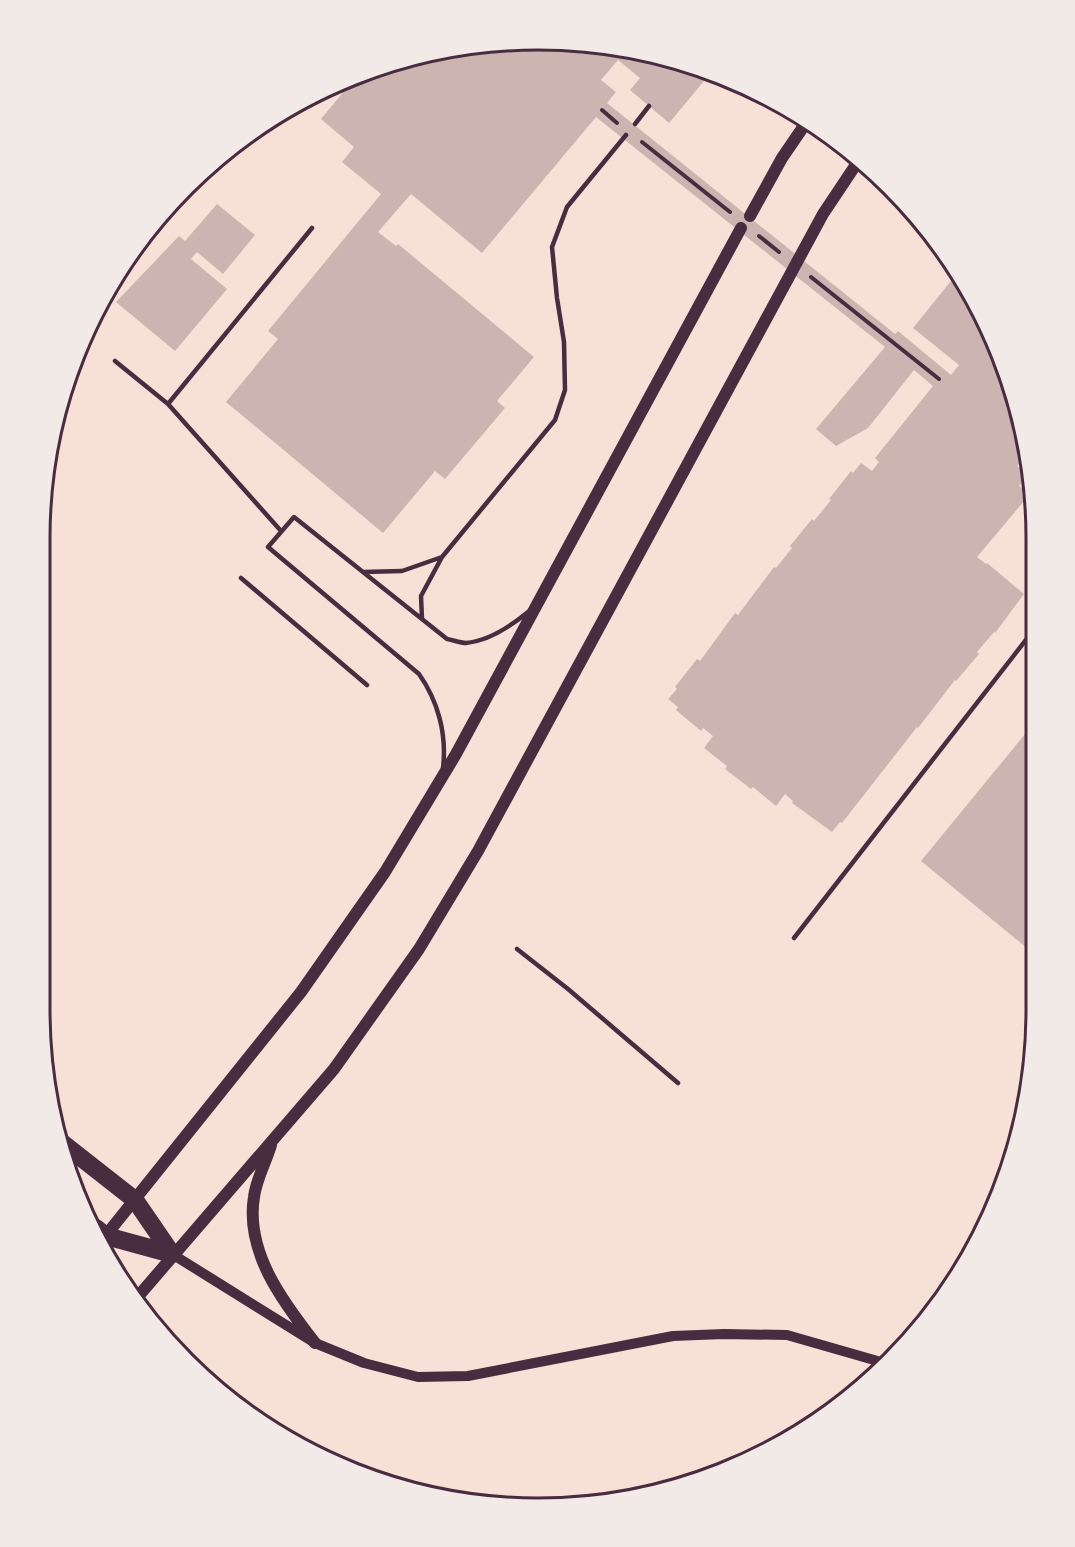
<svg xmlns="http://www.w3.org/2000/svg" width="1075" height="1547" font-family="'Fira Sans Condensed',sans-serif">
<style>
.building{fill:#ccb4b1}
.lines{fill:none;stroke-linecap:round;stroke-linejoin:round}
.path{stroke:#4a2c40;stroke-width:4}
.service{stroke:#4a2c40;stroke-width:4.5}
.tertiary{stroke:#4a2c40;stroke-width:10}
.secondary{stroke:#4a2c40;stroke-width:12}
.motorway{stroke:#4a2c40;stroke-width:18}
.rim{fill:none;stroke:#4a2c40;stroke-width:3}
</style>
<rect width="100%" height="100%" fill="#f7e1d7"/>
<!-- building -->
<path class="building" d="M538 39 635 49 641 51 655 61 659 56 681 63 704 81 669 123 630 90 640 78 618 60 601 80 616 92 607 103 895 334 898 331 951 375 959 365 913 328 955 276 984 317 1019 418 1012 426 1025 437 1016 448 1026 456 1017 466 1028 475 1019 486 1030 494 977 557 986 564 987 563 1024 594 995 633 994 632 977 652 979 654 956 681 955 680 918 728 917 727 842 823 840 822 832 832 792 803 793 801 785 794 776 806 753 787 751 789 725 769 727 766 704 748 713 736 703 728 701 731 676 710 678 707 668 699 677 689 675 687 697 659 700 661 735 613 738 615 774 567 776 568 792 548 790 546 812 519 814 521 831 500 829 499 851 471 853 473 861 463 872 471 879 462 875 458 933 386 914 370 868 428 836 446 816 429 885 347 596 117 482 253 411 194 378 232 396 246 398 244 534 357 497 401 505 408 445 479 435 471 383 533 226 402 278 339 268 331 381 194 342 162 354 147 321 119 359 73 441 49Z
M322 90 311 104 296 108 286 121 278 114Z
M217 204 255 235 223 274 197 252 191 259 227 289 175 351 116 302 179 236 185 241Z
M1030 728 1036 733V949L1033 953 921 861Z"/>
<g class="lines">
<!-- path -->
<path class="path" d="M602 110 617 123
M642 142 730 212
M759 236 779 252
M811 277 939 379"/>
<!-- service -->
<path class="service" d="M684 65 685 64
M635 124 649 106
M115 361 168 404 281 531
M168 404 312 228
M363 572 402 571 442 557
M241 578 367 685
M422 619 421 596 442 557 555 420 565 390 564 342 557 298 552 247 567 207 626 135
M443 768C447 734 438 701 419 674L268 547 294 517 447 639C453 640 460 643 466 643 489 641 511 626 528 612
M794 938 1036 627
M517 949 568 989 678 1083"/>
<!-- tertiary -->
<path class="tertiary" d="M172 1254 315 1343 364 1363 418 1377 468 1376 673 1336 724 1334 787 1335 888 1364"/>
<!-- secondary -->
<path class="secondary" d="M750 216 782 158 808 120
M271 1145C266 1162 256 1180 254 1197 245 1252 283 1302 315 1343
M103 1239 301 992 385 872 456 754 741 228
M135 1300 334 1069 419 949 478 851 823 214 859 160"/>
<!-- motorway -->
<path class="motorway" d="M56 1138 135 1200 172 1254
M96 1228 106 1236 172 1254"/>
</g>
<!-- crop -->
<path d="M0 0H1075V1547H0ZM538 50H538A488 488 0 0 1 1026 538V1010A488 488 0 0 1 538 1498H538A488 488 0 0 1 50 1010V538A488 488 0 0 1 538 50Z" fill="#f1eae7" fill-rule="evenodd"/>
<path class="rim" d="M538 50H538A488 488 0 0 1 1026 538V1010A488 488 0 0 1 538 1498H538A488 488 0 0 1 50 1010V538A488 488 0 0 1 538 50Z"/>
</svg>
